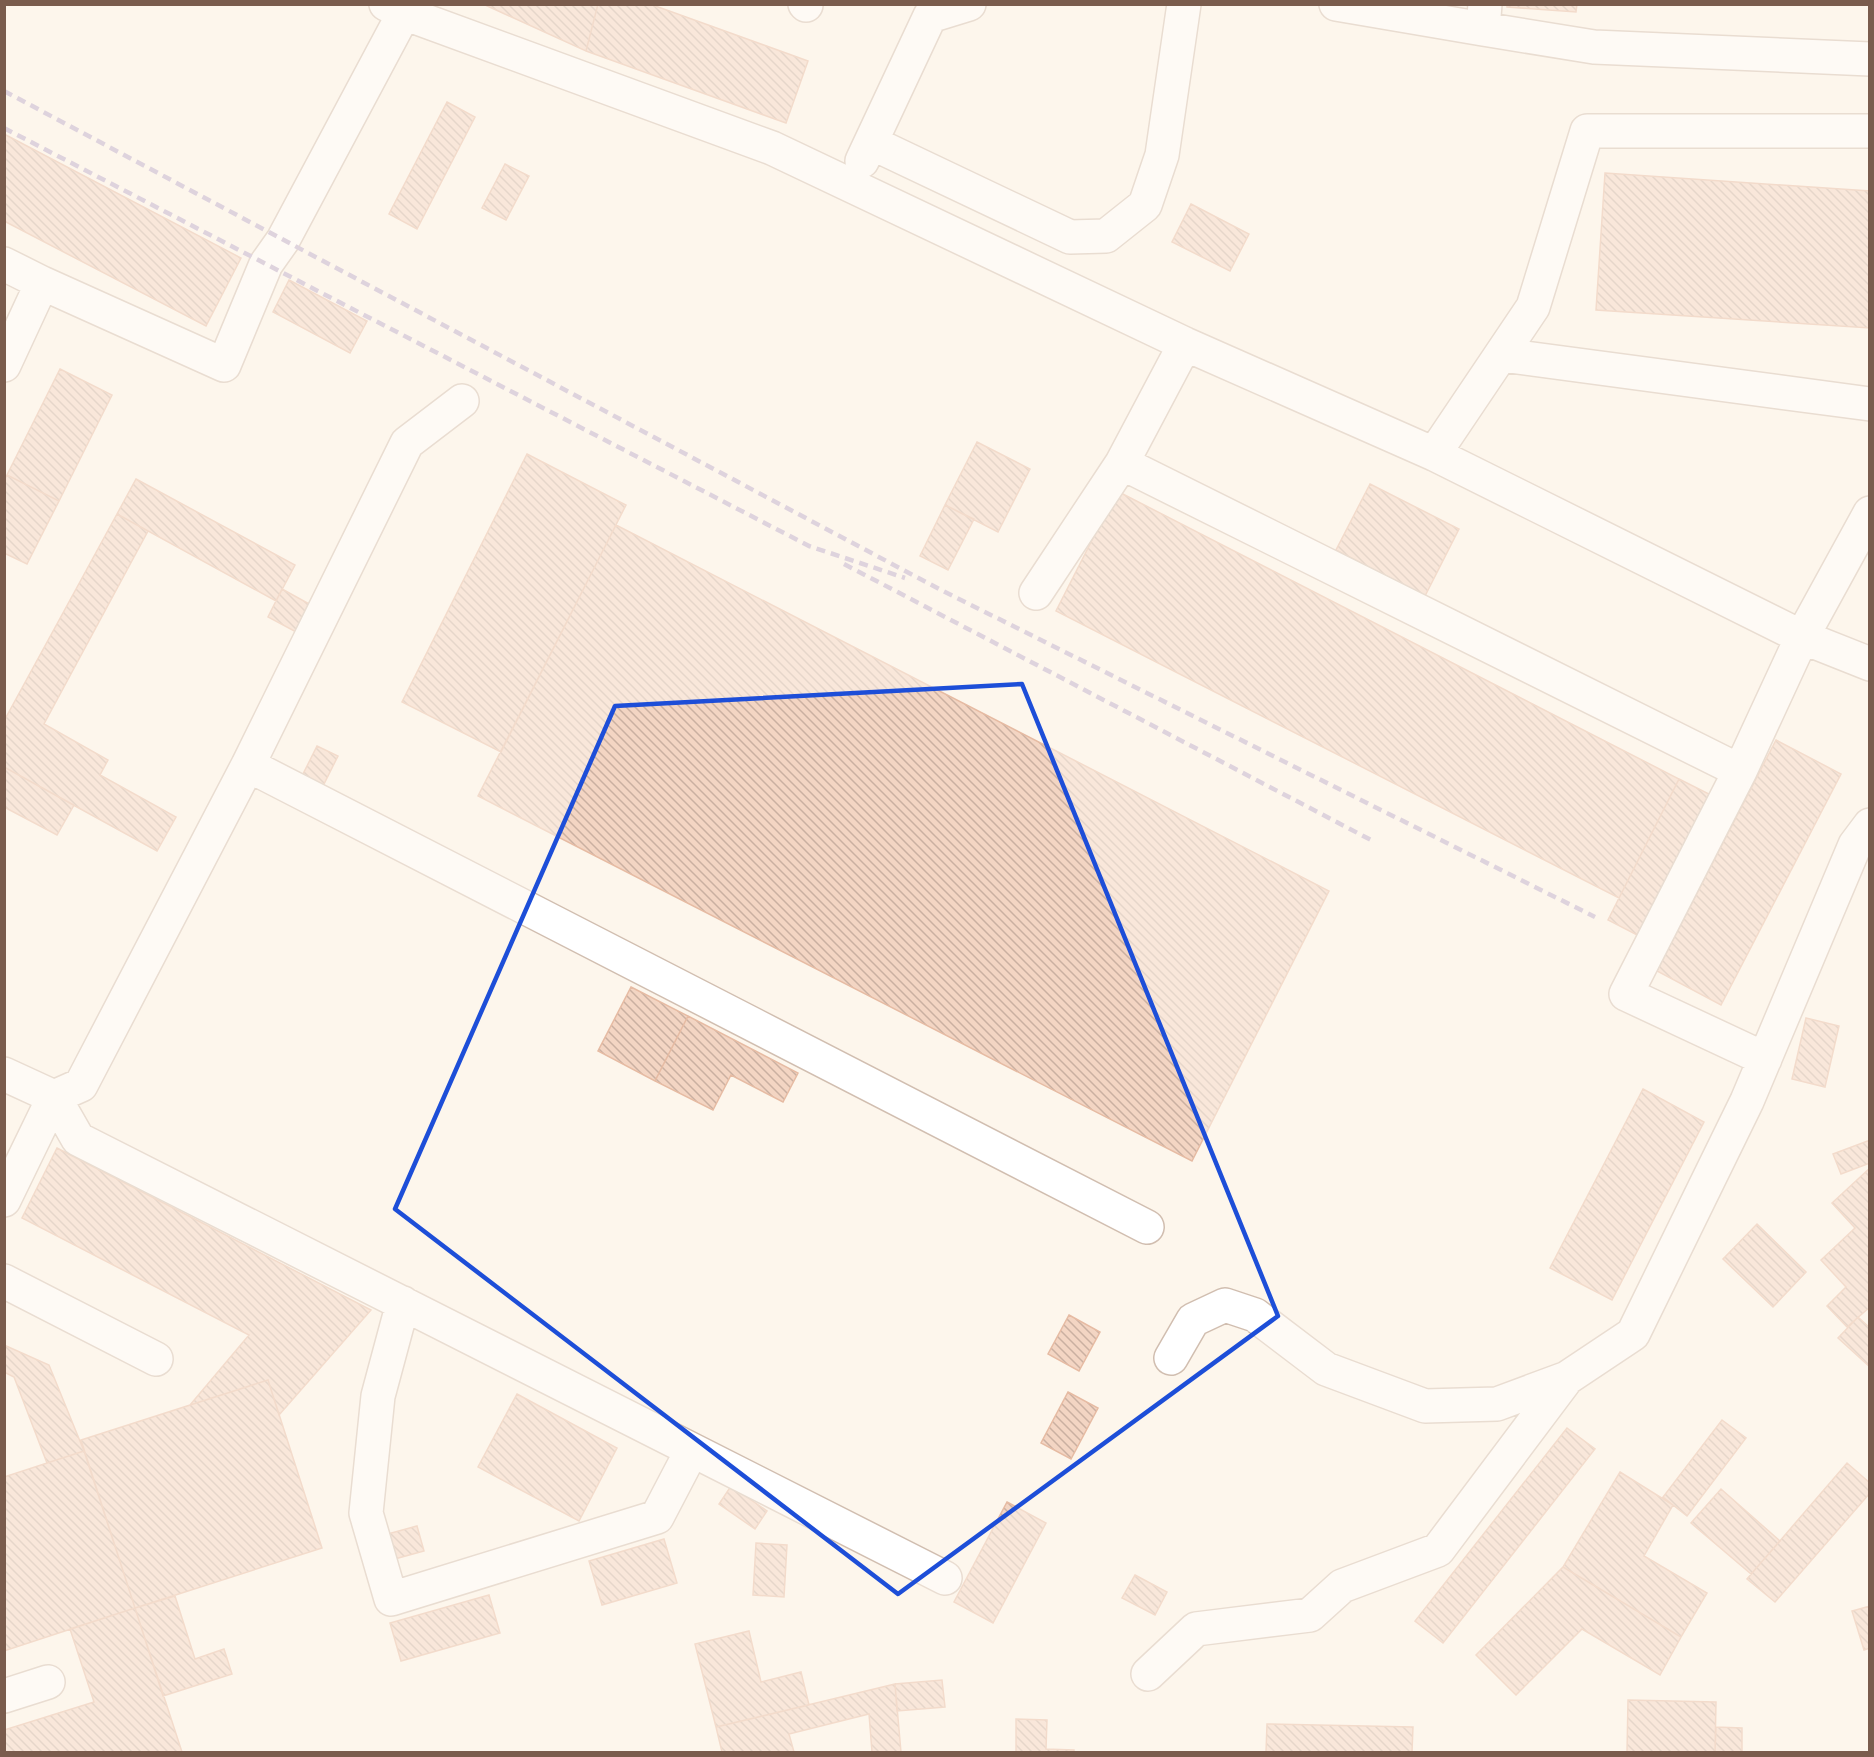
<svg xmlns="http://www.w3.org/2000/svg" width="1874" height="1757" font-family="Figtree,sans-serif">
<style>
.building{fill:url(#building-back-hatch);stroke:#e6bba3;stroke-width:1.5}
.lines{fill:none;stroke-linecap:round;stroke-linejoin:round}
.minor-casing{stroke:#d1beb0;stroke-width:36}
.minor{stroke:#fff;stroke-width:33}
.rail{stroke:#b9a8c9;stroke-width:4.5;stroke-dasharray:9 6;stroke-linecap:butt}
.marked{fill:none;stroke:#1d4ed8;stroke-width:4.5;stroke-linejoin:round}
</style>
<defs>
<pattern id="building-back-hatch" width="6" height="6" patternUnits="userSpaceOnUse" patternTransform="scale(1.5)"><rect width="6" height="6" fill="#f3d5c3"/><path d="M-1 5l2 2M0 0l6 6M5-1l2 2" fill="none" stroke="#cab0a1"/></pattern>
</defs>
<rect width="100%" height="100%" fill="#fdf6ec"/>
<!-- building -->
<path class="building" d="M483 4H598L586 51Z
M598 4H650L808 61 786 123 586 51Z
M1507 4H1577L1576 12 1507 7Z
M447 102 475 117 417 229 389 214Z
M4 134 241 258 206 326 4 221Z
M505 164 529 176 506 220 482 208Z
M1605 173 1870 191V328L1596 310Z
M1191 204 1249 234 1230 271 1172 242Z
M289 280 367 321 350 353 273 312Z
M60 369 112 395 59 501 7 475Z
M977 442 1030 469 998 532 945 505Z
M527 454 626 505 501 752 402 702Z
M7 475 59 501 27 564 4 553V480Z
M136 479 295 565 276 601 117 514Z
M1370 484 1459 529 1425 596 1336 550Z
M1117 491 1679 779 1619 898 1056 611Z
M945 505 974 519 948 570 920 556Z
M117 514 148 531 44 724 108 760 100 775 176 817 157 851 4 767V721Z
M616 525 1329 891 1192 1161 478 796Z
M282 589 313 606 298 633 268 617Z
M1776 740 1841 774 1721 1005 1657 971Z
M317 746 338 756 323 786 302 776Z
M4 767 74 805 57 835 4 807Z
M1679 779 1713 796 1641 937 1608 920Z
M631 987 688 1016 655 1081 598 1051Z
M688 1016 798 1073 783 1102 731 1075 713 1110 655 1081Z
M1806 1018 1839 1026 1825 1087 1792 1079Z
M1643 1089 1704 1122 1612 1300 1550 1268Z
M1870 1140V1163L1841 1174 1833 1154Z
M57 1148 371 1310 279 1415 268 1380 190 1405 249 1335 22 1218Z
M1870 1168V1307L1847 1327 1827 1306 1846 1287 1821 1260 1855 1228 1832 1203Z
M1757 1224 1806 1272 1773 1307 1723 1259Z
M1069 1315 1100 1332 1079 1371 1048 1354Z
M1858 1317 1870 1328V1367L1838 1338Z
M4 1345 49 1365 84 1451 47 1463 14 1377 4 1372Z
M268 1380 322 1548 135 1608 81 1440Z
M1068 1392 1098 1408 1071 1459 1041 1443Z
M517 1394 617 1448 579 1521 478 1467Z
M1722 1420 1746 1438 1687 1516 1663 1497Z
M1567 1428 1595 1449 1443 1643 1415 1621Z
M84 1451 135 1608 4 1651V1477Z
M1847 1463 1870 1483V1493L1775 1602 1747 1579Z
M1620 1472 1673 1505 1644 1556 1707 1593 1681 1637 1563 1567Z
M731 1486 767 1511 755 1529 719 1504Z
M1721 1489 1780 1541 1751 1574 1691 1523Z
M1007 1502 1046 1523 993 1623 954 1602Z
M417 1526 424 1551 391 1560 384 1535Z
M664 1539 677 1583 602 1605 589 1561Z
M756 1543 787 1545 784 1597 753 1595Z
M1563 1567 1681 1637 1660 1675 1582 1629 1516 1695 1476 1655Z
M1135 1575 1167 1592 1155 1615 1122 1598Z
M489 1595 500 1633 401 1661 390 1623Z
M175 1596 195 1659 224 1649 232 1674 163 1696 135 1608Z
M1870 1606V1648L1864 1650 1852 1611Z
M135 1608 182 1752H4V1730L94 1702 70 1629Z
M749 1631 761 1682 801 1672 809 1705 716 1727 695 1644Z
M942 1680 945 1707 897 1711 895 1684Z
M895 1684 901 1752H872L869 1714 789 1734 794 1752H722L716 1727Z
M1628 1700 1716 1702 1715 1752H1627Z
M1016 1719 1047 1720 1046 1749 1074 1750V1752H1016Z
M1267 1724 1413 1727 1412 1752H1266Z
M1716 1727 1742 1728V1752H1715Z"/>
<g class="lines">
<!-- minor casing -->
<g class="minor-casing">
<path id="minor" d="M386 4 404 13 772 148 1185 344 1434 454 1802 637 1870 664
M805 4 806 5
M1336 4 1483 29
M1485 4 1483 29 1594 47 1870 59
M872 143 1070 237 1106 236 1145 205 1162 155 1184 4
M862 161 930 16 969 4
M4 264 42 283 4 365
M42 283 224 365 266 264 283 240 404 13
M1502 355 1870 404
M1434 454 1533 307 1587 131H1870
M1122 463 1740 771 1802 637 1870 513
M1036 593 1122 463 1185 344
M248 765 407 443 462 401
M1740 771 1626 994 1765 1059
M4 1074 54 1097 78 1139 945 1578
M4 1200 54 1097 81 1085 248 765 1147 1227
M4 1281 156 1359
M403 1303 378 1396 366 1513 391 1599 657 1517 692 1450
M1171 1358 1193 1320 1225 1305 1255 1315 1326 1369 1425 1406 1497 1404 1567 1378 1633 1334 1747 1101 1855 845 1870 825
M1148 1674 1196 1629 1310 1615 1342 1586 1438 1550 1567 1378
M4 1696 48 1682"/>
</g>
<!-- minor -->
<use href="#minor" class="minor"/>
<!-- rail -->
<path class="rail" d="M4 91 939 589 1595 917
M4 128 809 546 905 578
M844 564 1371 840"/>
</g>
<!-- marked area -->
<path d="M0 0H1874V1757H0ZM1022 684 1278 1316 898 1594 395 1209 615 706Z" fill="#fdf6ec" fill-opacity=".55" fill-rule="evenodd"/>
<path class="marked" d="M1022 684 1278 1316 898 1594 395 1209 615 706Z"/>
<!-- border -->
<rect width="1874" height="1757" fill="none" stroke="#7a5c4d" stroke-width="12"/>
</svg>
